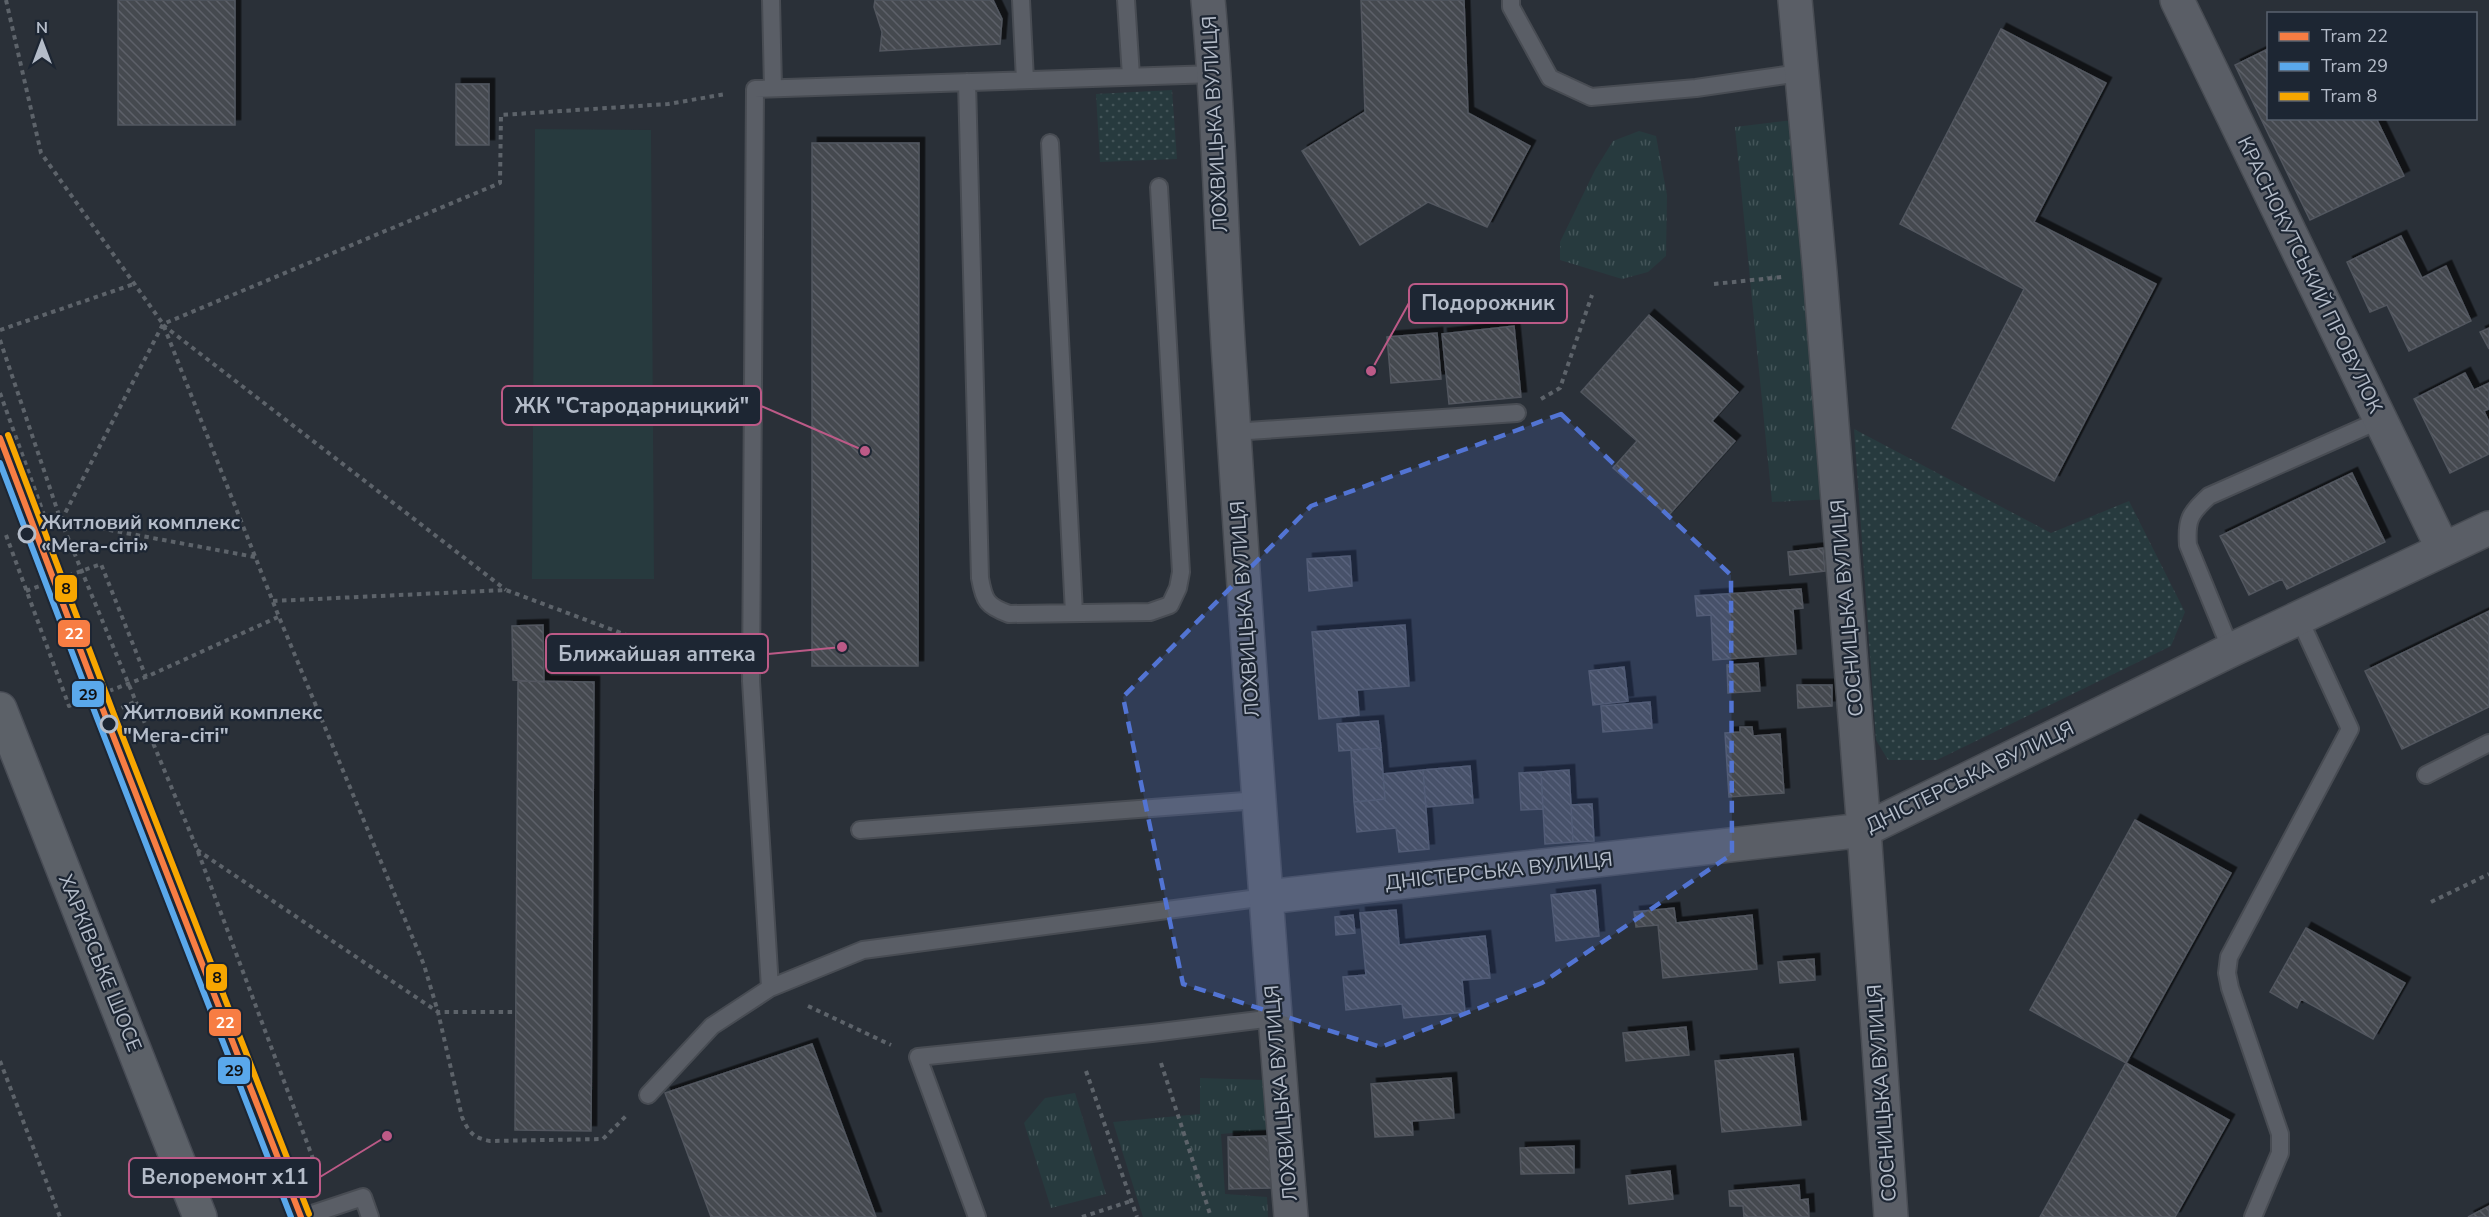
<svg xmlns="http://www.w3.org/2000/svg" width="2489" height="1217" font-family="'Nunito Sans',sans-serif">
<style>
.grass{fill:url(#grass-tufts)}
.park{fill:url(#park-dots)}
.pitch{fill:#273a3e}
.building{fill:url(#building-back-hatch);stroke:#52575f;stroke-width:1.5;filter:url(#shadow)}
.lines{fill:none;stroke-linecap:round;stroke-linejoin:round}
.lane-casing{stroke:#484c53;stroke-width:20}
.street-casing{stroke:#484c53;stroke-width:36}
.primary-casing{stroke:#484c55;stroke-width:36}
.path{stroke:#5d636a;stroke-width:4;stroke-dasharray:4.5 4.5;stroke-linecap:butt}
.lane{stroke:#5a5e66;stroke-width:16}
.street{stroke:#5a5e66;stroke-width:33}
.primary{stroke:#5c6168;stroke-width:33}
.tram-1-casing{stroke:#1d2633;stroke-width:10}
.tram-2-casing{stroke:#1d2633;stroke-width:10}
.tram-3-casing{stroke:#1d2633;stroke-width:10}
.tram-1{stroke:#f77d43;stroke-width:6}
.tram-2{stroke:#5aa8eb;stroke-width:6}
.tram-3{stroke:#f7a600;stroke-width:6}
.marked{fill:#5274d3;fill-opacity:0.2;stroke:#5274d3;stroke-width:4.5;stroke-dasharray:12 8;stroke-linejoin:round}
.stop-dot{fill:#1d2633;stroke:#b4bcc9;stroke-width:3}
.labels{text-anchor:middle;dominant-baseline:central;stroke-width:4.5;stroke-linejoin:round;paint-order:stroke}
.street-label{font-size:20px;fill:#b4bcc9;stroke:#1d2633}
.stop-label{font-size:20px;font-weight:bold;fill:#b4bcc9;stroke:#1d2633;text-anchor:start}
.leader{fill:none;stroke:#bc5a87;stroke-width:2}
.callout-dot{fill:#bc5a87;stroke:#1d2633;stroke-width:2}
.callout{fill:#1d2633;stroke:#bc5a87;stroke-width:2}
.callout-label{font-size:21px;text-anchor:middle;font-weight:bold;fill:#b4bcc9}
.line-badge{stroke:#1d2633;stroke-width:2}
.badge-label{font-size:16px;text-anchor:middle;font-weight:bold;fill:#fff}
.pale-badge-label{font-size:16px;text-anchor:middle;font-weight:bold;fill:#111}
</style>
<defs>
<pattern id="grass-tufts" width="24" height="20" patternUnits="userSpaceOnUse" patternTransform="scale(1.5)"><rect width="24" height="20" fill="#273a3e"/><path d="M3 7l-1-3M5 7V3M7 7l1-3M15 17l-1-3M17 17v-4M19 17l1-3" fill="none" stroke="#445559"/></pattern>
<pattern id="park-dots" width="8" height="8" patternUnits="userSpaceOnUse" patternTransform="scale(1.5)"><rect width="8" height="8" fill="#273a3e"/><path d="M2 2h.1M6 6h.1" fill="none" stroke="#445559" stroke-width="1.8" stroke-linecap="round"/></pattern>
<pattern id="building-back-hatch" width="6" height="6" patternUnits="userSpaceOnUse" patternTransform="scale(1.5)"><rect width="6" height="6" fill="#444950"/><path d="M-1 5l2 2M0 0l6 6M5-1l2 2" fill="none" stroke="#5d6168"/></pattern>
<filter id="shadow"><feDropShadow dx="5.5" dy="-5.5" stdDeviation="0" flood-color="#0009"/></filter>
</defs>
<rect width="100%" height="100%" fill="#2a3038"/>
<!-- grass -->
<path class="grass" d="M1793 120 1833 499 1772 502 1735 127Z
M1639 131 1656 136 1667 195 1666 256 1648 272 1622 279 1560 260V242L1595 170 1613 141Z
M1200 1078 1264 1080 1267 1130 1221 1134 1225 1194 1267 1197 1268 1217H1143L1113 1122 1200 1114Z
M1075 1093 1106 1194 1051 1208 1024 1123 1045 1098Z"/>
<!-- park -->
<path class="park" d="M1172 90 1177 159 1100 162 1096 94Z
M1854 429 2051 533 2129 501 2185 612 2171 646 1937 760H1888L1876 740Z"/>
<!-- pitch -->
<path class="pitch" d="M535 129 651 130 654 579H532Z"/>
<!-- building -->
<path class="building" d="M118 0H235V125H118Z
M875 0H993L1002 19 1000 44 880 51 882 32 874 7Z
M1361 0H1464L1468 113 1530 146 1487 227 1428 202 1360 245 1302 151 1365 112Z
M2001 29 2106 83 2034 222 2156 284 2054 481 1952 428 2024 289 1900 224Z
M2268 49V118H2376L2404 176 2310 220 2235 65Z
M456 84H489V145H456Z
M812 143H919L918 666H812Z
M2401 236 2422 278 2446 266 2471 321 2409 351 2387 305 2370 312 2347 262Z
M1649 315 1738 392 1712 421 1735 441 1668 516 1613 468 1637 441 1581 392Z
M1514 326 1521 397 1449 404 1442 334Z
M2489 328V349L2480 332Z
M1437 333 1441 379 1391 383 1387 337Z
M2465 373 2474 390 2489 383V409L2484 411 2489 422V454L2450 473 2414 399Z
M2352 473 2385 542 2287 589 2282 579 2249 595 2220 536Z
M1823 548 1825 571 1790 575 1788 552Z
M1350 556 1352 586 1309 591 1307 559Z
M1801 589 1803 608 1793 609 1796 654 1713 660 1711 615 1697 616 1695 596Z
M2489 611V707L2402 749 2365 671Z
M543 625 544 682 513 680 512 626Z
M1405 625 1409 686 1357 690 1359 715 1319 719 1312 632Z
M1758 663 1760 691 1728 693 1727 665Z
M1624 667 1628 701 1593 705 1589 671Z
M518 681 594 682 591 1131 515 1130Z
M1797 685H1832V706L1798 708Z
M1650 702 1652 728 1603 732 1601 706Z
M1378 721 1381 748 1339 751 1337 724Z
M1740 727H1752L1753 736 1780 734 1784 793 1729 797 1725 733 1740 732Z
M1381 748 1385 799 1354 802 1351 750Z
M1470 766 1473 803 1426 807 1423 770Z
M1423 770 1429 849 1399 852 1396 828 1357 832 1354 802 1385 799 1383 774Z
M1569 770 1573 842 1545 844 1541 772Z
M1541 772 1543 809 1521 810 1519 773Z
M1592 804 1594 841 1573 842 1571 805Z
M2135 820 2231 873 2126 1063 2030 1010Z
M1595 890 1599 936 1556 941 1551 895Z
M1674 908 1676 923 1752 915 1757 969 1663 978 1658 925 1636 927 1634 912Z
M1396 910 1399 945 1485 936 1490 978 1462 980 1465 1012 1404 1018 1402 1004 1346 1010 1343 977 1366 975 1360 913Z
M1353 915 1355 933 1336 935 1335 917Z
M2306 928 2405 983 2373 1039 2301 999 2297 1008 2270 992Z
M1814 959 1815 980 1780 983 1778 962Z
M1686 1027 1689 1055 1626 1061 1623 1033Z
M812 1044 876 1217H711L665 1093Z
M1793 1054 1801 1125 1722 1132 1715 1061Z
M2126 1063 2229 1120 2175 1217H2040Z
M1451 1078 1454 1118 1412 1121 1413 1135 1375 1137 1371 1084Z
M1274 1136 1275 1188 1229 1189 1228 1137Z
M1574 1146V1173L1521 1174 1520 1148Z
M1670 1171 1673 1199 1629 1204 1626 1176Z
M1799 1185 1800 1200 1808 1199 1809 1217H1744L1743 1206H1730L1729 1191Z
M2489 1206V1217H2468Z"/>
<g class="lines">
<!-- lane casing -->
<g class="lane-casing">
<path id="lane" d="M771 0 773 88
M1021 0 1025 80
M1126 0 1131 76
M1511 0V7L1550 78 1591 97 1696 88 1800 73
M967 82 980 578C984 601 987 606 1009 614L1150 612 1170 605 1178 588 1181 572 1159 187
M1050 143 1074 613
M1233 432 1517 413
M2231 650 2188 545C2186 520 2190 513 2209 496L2380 420
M2426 775 2489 743
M860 830 1258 800
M770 988 751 681 755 89 1215 74
M648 1095 712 1026 770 988 863 950 1266 897
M303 1217 363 1197 370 1217
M977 1217 918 1057 1152 1033 1274 1018
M2253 1217 2280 1153V1134L2230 988 2227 973 2229 957 2350 729 2299 618"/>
</g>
<!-- street casing -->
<g class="street-casing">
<path id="street" d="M1208 0C1220 124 1221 249 1230 373 1248 655 1268 936 1291 1217
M1795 0 1820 273 1864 830 1891 1217
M2177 0 2443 549
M1266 897 1864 830 2231 650 2489 528"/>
</g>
<!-- primary casing -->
<g class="primary-casing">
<path id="primary" d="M0 709 200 1217"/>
</g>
<!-- path -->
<path class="path" d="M6 0 41 153 163 324 279 617 424 965 438 1012 462 1117C469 1133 474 1138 490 1141L603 1139 627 1115
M1714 284 1782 277
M163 325 506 590
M0 330 134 284
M0 340 61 521 197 849 321 1180
M0 393 48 526
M1541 399 1560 388 1592 295
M6 535 69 706 146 677 278 617
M255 557 61 521 163 324 500 183 501 115 668 104 726 94
M26 591 101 564 146 677
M273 601 506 590 720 670
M105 715 137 701
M197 850 438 1012H516
M2431 902 2489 874
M808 1006 891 1045
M0 1061 60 1217
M1161 1063 1211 1217
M1086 1071 1137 1217
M1082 1217 1131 1201"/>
<!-- lane -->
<use href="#lane" class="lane"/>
<!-- street -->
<use href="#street" class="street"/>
<!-- primary -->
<use href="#primary" class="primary"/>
<!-- tram-1 casing -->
<g class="tram-1-casing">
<path id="tram-1" d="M0 438 105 715 301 1217"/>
</g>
<!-- tram-2 casing -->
<g class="tram-2-casing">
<path id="tram-2" d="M0 463 97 718 291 1217"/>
</g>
<!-- tram-3 casing -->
<g class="tram-3-casing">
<path id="tram-3" d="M8 435 113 712 309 1214"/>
</g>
<!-- tram-1 -->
<use href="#tram-1" class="tram-1"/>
<!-- tram-2 -->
<use href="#tram-2" class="tram-2"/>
<!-- tram-3 -->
<use href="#tram-3" class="tram-3"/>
</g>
<!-- marked area -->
<path class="marked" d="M1561 414 1731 575 1732 854 1542 983 1381 1047 1183 984 1123 697 1311 506Z"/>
<!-- markers -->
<g class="stop-dot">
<circle cx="27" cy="534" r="8"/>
<circle cx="109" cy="724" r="8"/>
</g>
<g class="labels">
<!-- street labels -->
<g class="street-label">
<text transform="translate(1215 124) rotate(-93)">ЛОХВИЦЬКА ВУЛИЦЯ</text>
<text transform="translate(2310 275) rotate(64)">КРАСНОКУТСЬКИЙ ПРОВУЛОК</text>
<text transform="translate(1847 608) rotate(-95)">СОСНИЦЬКА ВУЛИЦЯ</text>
<text transform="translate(1245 609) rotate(-94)">ЛОХВИЦЬКА ВУЛИЦЯ</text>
<text transform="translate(1970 777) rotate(-26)">ДНІСТЕРСЬКА ВУЛИЦЯ</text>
<text transform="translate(1499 871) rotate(-6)">ДНІСТЕРСЬКА ВУЛИЦЯ</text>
<text transform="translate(100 963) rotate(68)">ХАРКІВСЬКЕ ШОСЕ</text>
<text transform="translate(1281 1093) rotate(-95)">ЛОХВИЦЬКА ВУЛИЦЯ</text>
<text transform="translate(1882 1093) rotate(-94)">СОСНИЦЬКА ВУЛИЦЯ</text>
</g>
<!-- stop labels -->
<g class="stop-label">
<text x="41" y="522">Житловий комплекс<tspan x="41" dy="23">«Мега-сіті»</tspan></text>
<text x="123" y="712">Житловий комплекс<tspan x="123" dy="23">"Мега-сіті"</tspan></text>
</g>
</g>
<!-- callouts -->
<path class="leader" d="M1371 371L1409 303M865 451L761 406M842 647L768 654M387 1136L320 1177"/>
<g class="callout-dot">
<circle cx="1371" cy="371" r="6"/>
<circle cx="865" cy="451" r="6"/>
<circle cx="842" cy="647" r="6"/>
<circle cx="387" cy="1136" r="6"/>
</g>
<g class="callout">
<rect x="1409" y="284" width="158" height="39" rx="6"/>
<rect x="502" y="386" width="259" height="39" rx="6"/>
<rect x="546" y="634" width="222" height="39" rx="6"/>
<rect x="129" y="1158" width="191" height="39" rx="6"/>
</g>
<g class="callout-label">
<text x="1488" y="310">Подорожник</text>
<text x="632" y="413">ЖК "Стародарницкий"</text>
<text x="657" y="661">Ближайшая аптека</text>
<text x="225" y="1184">Велоремонт x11</text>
</g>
<g class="line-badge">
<rect x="54" y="574" width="24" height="29" rx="6" fill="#f7a600"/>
<rect x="57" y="619" width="34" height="29" rx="6" fill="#f77d43"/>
<rect x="71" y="680" width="34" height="28" rx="6" fill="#5aa8eb"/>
<rect x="205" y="963" width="23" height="29" rx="6" fill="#f7a600"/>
<rect x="208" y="1008" width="34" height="29" rx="6" fill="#f77d43"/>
<rect x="217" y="1056" width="34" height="29" rx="6" fill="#5aa8eb"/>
</g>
<g class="badge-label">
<text x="74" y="639">22</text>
<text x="225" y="1028">22</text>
</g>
<g class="pale-badge-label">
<text x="66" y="594">8</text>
<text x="88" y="700">29</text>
<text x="217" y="983">8</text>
<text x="234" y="1076">29</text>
</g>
<!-- legend -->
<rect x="2267" y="12" width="210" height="108" fill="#1d2633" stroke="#59626f" stroke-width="1.5"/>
<rect x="2279" y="32" width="30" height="9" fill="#f77d43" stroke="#59626f" stroke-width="1.5"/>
<text x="2321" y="42" font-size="18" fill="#b4bcc9">Tram 22</text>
<rect x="2279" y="62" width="30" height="9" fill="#5aa8eb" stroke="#59626f" stroke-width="1.5"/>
<text x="2321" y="72" font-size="18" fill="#b4bcc9">Tram 29</text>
<rect x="2279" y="92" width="30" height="9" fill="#f7a600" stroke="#59626f" stroke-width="1.5"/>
<text x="2321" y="102" font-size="18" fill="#b4bcc9">Tram 8</text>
<!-- north arrow -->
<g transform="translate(42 42)" stroke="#1d2633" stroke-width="4.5" paint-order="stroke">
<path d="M0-4.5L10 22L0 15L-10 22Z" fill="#b4bcc9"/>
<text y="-9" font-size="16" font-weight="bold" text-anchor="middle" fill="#b4bcc9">N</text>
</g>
</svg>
